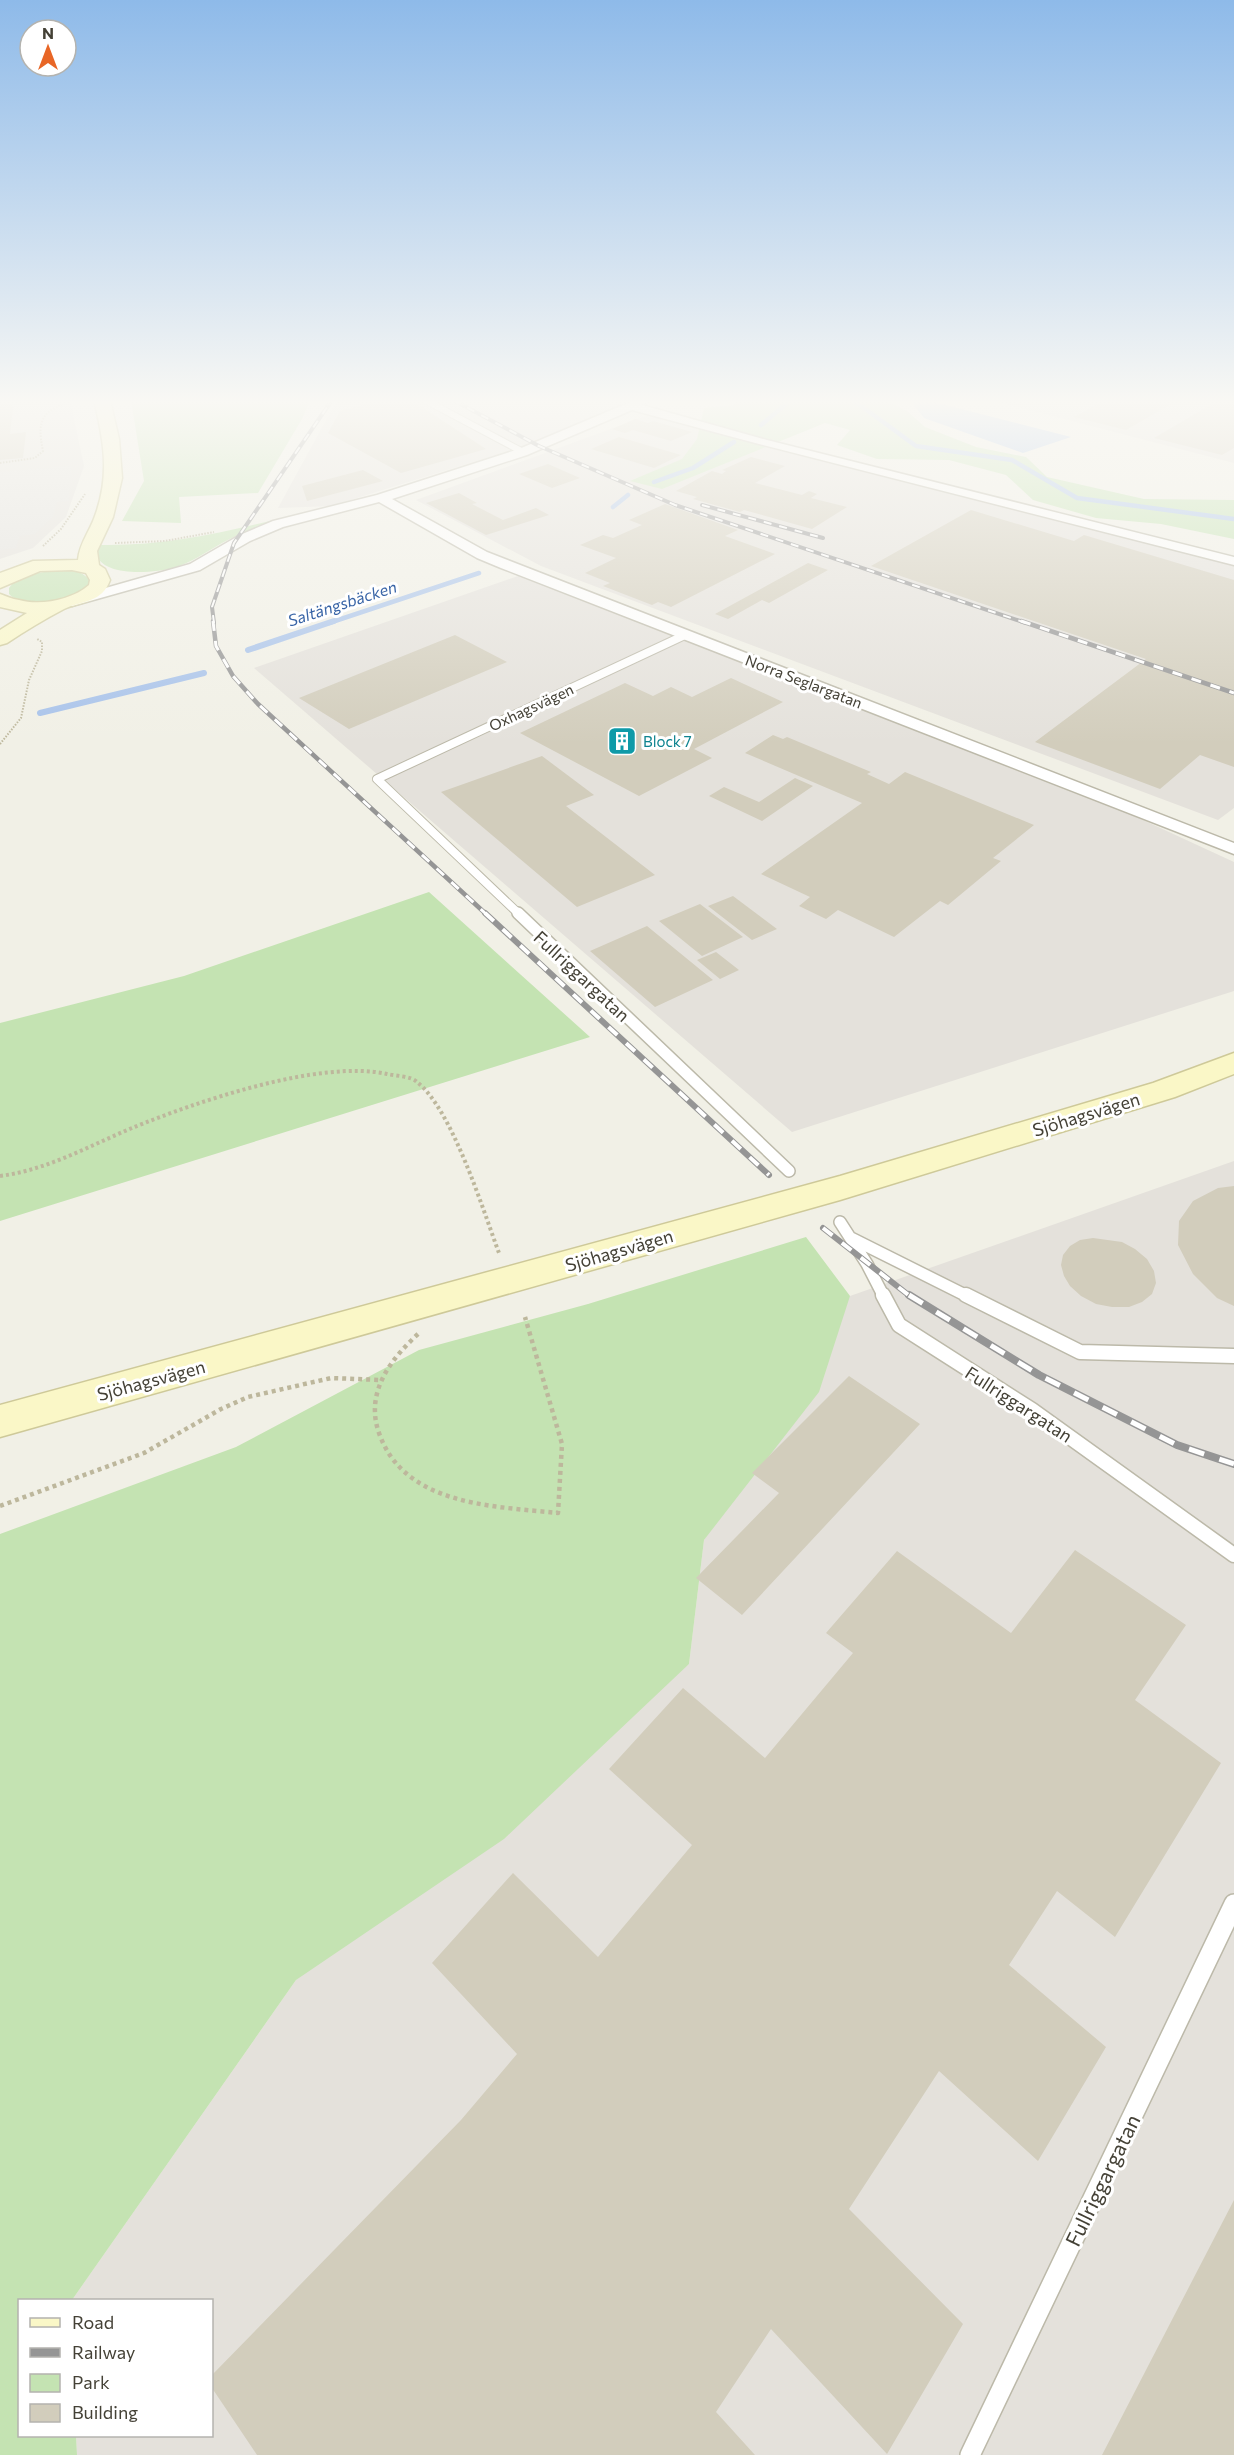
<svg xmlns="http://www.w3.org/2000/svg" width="1234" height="2455" font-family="Commissioner,sans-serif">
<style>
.industrial{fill:#e4e1db}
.green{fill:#c4e3b2}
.parking{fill:#e3e2de}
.water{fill:#a7c2ea}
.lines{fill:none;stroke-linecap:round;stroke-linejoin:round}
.stream-far1{stroke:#a7c2ea;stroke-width:4.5}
.stream{stroke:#a7c2ea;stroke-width:6}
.building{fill:#d2cdbc}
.lane-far4-casing{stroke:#bcb9a9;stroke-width:8}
.lane-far3-casing{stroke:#bcb9a9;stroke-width:10}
.lane-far2-casing{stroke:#bcb9a9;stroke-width:14}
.lane-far1-casing{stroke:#bcb9a9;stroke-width:17}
.lane-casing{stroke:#bcb9a9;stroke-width:22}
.street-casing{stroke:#bcb9a9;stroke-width:3}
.secondary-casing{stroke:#cec999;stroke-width:3}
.path-far2{stroke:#bdb79c;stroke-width:2;stroke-dasharray:1.5 1.5;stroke-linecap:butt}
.path-far1{stroke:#bdb79c;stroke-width:4;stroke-dasharray:3 3;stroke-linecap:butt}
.path{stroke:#bdb79c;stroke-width:4.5;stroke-dasharray:4 4;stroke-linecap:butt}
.lane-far4{stroke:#fff;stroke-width:6}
.lane-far3{stroke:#fff;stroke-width:8}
.lane-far2{stroke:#fff;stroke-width:11}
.lane-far1{stroke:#fff;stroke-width:14}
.lane{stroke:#fff;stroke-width:19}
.street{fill:#fff;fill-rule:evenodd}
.secondary{fill:#faf7c7;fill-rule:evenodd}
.rail-far3-casing{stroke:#959595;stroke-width:4}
.rail-far2-casing{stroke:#959595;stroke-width:4.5}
.rail-far1-casing{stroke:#959595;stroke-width:6}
.rail-casing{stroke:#959595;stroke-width:8}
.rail-far3{stroke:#fff;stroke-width:2;stroke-dasharray:8;stroke-linecap:butt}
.rail-far2{stroke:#fff;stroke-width:3;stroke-dasharray:10;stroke-linecap:butt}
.rail-far1{stroke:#fff;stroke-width:4;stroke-dasharray:12;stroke-linecap:butt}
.rail{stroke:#fff;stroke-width:5;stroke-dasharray:16;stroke-linecap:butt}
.labels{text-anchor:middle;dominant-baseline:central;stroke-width:6;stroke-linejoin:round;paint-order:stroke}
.far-street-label{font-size:15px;fill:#444136;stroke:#fff}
.far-culture-label{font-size:15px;fill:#0d838f;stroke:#fff;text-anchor:start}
.far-water-label{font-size:16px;font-style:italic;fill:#3864a6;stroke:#fff}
.street-label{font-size:18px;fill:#444136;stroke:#fff}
.near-street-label{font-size:21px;fill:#444136;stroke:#fff}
</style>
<rect width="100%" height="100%" fill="#f1f0e6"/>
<!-- industrial -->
<path class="industrial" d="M0 400H70L84 466 66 517 33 548 0 559Z
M337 400H644L544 440 331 506 278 508Z
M991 400H1234V463Z
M649 415 1234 564V808L1218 820 541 566 416 500Z
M521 575 1130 814 1234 862V991L792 1132 254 668Z
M1234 1161V2455H77L76 2436H212V2300H72L296 1980 689 1664 704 1540 850 1296Z"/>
<!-- green -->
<path class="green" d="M131 400H310L302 419 258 493 179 497 181 523 122 521 144 481Z
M739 400H885L907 411 925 427 976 447 1026 457 1047 477 1144 499 1234 500V539L1161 524 1096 518 1033 500 1006 475 949 460 877 459 837 445 850 430 825 423 662 489 630 481 682 459 697 439 704 408 734 405Z
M282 518C262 526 241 533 222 543 206 552 191 563 173 568 154 573 100 578 96 552L101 545C164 546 221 533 282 518Z
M57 570C69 570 83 570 90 581 82 604 24 610 9 594V588L13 583 31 574Z
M429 892 590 1037 0 1221V1023L184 976Z
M806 1237 850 1296 819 1392 704 1540 689 1664 504 1839 296 1980 72 2300H20V2436H76L77 2455H0V1534L236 1447 419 1350 588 1304Z"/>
<!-- parking -->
<path class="parking" d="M71 466 69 501 57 502 53 517 35 534 20 536 16 548 0 550V472Z"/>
<!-- water -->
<path class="water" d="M910 400H926L1071 437 1023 453 924 418Z"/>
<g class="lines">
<!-- stream-far1 -->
<path class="stream-far1" d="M853 400 916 446 1012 460 1077 498 1234 519
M761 425 791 400
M654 482 693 468 734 442
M613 507 628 495
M329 623 479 573"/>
<!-- stream -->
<path class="stream" d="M248 650 334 621
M40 713 204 673"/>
</g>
<!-- building -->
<path class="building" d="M0 400H14L10 434 26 432 23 458 0 460Z
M380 400H411L486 449 401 473 328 433 340 411Z
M1105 400H1178L1126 430 1074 417Z
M1219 400H1234V448L1222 455 1154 438Z
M635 419 648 423 653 421 692 432 671 441 633 430 625 433 612 429Z
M619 437 681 455 654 468 591 449Z
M751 457 785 466 755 483 802 495 809 491 817 494 811 498 847 507 812 529 744 510 740 512 693 499 697 497 676 491 712 471 722 474 726 471 722 470Z
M548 464 580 478 552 488 519 474Z
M363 470 383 481 307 501 302 486Z
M459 493 477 503 472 504 503 520 536 508 549 515 486 535 426 503Z
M665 504 738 530 725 536 775 554 671 607 658 602 652 605 603 586 610 583 585 573 616 558 580 545 603 535 613 538 642 525 629 520Z
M971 510 1074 541 1084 535 1234 580V767L1200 755 1160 789 1035 742 1146 659 871 566Z
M808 563 828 570 769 603 762 600 728 619 715 614Z
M455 635 507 662 349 729 299 698Z
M731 678 783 702 694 749 712 758 639 796 520 733 625 683 653 696 671 687 692 697Z
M773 735 783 739 787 737 871 772 867 774 889 784 905 772 1034 825 993 858 1001 861 948 905 940 901 894 937 838 910 826 919 799 906 810 897 761 874 862 803 745 753Z
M542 756 594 795 566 806 655 875 577 907 441 792Z
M795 778 813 786 762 821 709 796 724 787 759 802Z
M733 896 777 929 752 940 708 906Z
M700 904 743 937 702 956 659 921Z
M647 926 713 980 655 1007 590 951Z
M716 952 739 970 720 979 697 960Z
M1234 1186V1306L1217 1298 1193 1274 1178 1245 1179 1221 1193 1201 1218 1188Z
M1093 1238 1122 1242 1135 1249 1147 1259 1154 1271 1156 1283 1152 1294 1142 1302 1129 1307H1112L1096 1304 1081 1296 1070 1286 1064 1276 1061 1265 1063 1255 1070 1246 1080 1240Z
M849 1376 920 1424 742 1615 696 1578 779 1493 752 1473Z
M1075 1550 1186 1625 1135 1700 1221 1763 1115 1937 1057 1891 1009 1965 1106 2047 1038 2161 939 2071 849 2209 963 2324 887 2454 771 2329 716 2412 755 2455H257L212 2388V2375L461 2120 517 2054 432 1963 513 1873 598 1957 692 1845 609 1769 683 1688 765 1758 853 1653 826 1633 897 1551 1011 1633Z
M1234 2200V2455H1102Z"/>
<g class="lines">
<!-- lane-far4 casing -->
<g class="lane-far4-casing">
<path id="lane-far4" d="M425 400 523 452"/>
</g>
<!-- lane-far3 casing -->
<g class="lane-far3-casing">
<path id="lane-far3" d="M519 914 377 779 685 635"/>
</g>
<!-- lane-far2 casing -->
<g class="lane-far2-casing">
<path id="lane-far2" d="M518 913 789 1171
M840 1222 867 1264 884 1297
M851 1238 969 1297"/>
</g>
<!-- lane-far1 casing -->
<g class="lane-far1-casing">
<path id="lane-far1" d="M883 1295 899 1325 1032 1410 1234 1555
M966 1295 1080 1352 1234 1356"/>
</g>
<!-- lane casing -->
<g class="lane-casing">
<path id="lane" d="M970 2455 1234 1904"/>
</g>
<!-- street casing -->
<g class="street-casing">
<path id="street" d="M635 400H650L642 405 767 440 1234 557V565L759 444 632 410 527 455 392 499 487 552 1234 843V854L501 568 477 558 379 502 283 527 250 541 200 570 72 606 65 602 67 599 190 564 240 535 273 521 377 495 519 449Z"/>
</g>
<!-- secondary casing -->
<g class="secondary-casing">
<path id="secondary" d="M94 400H110L119 439 122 478 113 517 97 551 99 565 105 569 110 580C102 603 83 600 64 609 45 619 25 631 7 643L0 645V630L27 613 0 607V594C6 596 12 599 19 600 40 606 72 600 89 585L90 580 86 573 72 570 40 571 0 588V573L33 561 78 560C79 544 90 531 95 516 110 475 104 442 94 400Z
M1234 1053V1074L1175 1097 840 1200 0 1437V1405L840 1176 1153 1083Z"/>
</g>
<!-- path-far2 -->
<path class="path-far2" d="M0 463 35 458 43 451C36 418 43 410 75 400
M115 543 165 541 214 532
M43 546 61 529 85 494
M0 744 21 718 29 680 42 651V642L37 639"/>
<!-- path-far1 -->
<path class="path-far1" d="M0 1176C47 1170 89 1146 132 1128 196 1102 320 1059 387 1074 396 1076 411 1076 417 1082 452 1109 483 1210 499 1253"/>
<!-- path -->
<path class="path" d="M418 1334C391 1359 366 1391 378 1430 402 1506 492 1506 558 1513L562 1444 525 1317
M0 1506 144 1453 221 1409 248 1397 331 1378 381 1380"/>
<!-- lane-far4 -->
<use href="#lane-far4" class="lane-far4"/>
<!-- lane-far3 -->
<use href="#lane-far3" class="lane-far3"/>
<!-- lane-far2 -->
<use href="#lane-far2" class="lane-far2"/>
<!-- lane-far1 -->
<use href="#lane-far1" class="lane-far1"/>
<!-- lane -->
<use href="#lane" class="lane"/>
<!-- street -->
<use href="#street" class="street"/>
<!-- secondary -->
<use href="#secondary" class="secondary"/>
<!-- rail-far3 casing -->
<g class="rail-far3-casing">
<path id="rail-far3" d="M453 400 539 446 675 505 1026 623
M702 505 823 538
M214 623 212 607 234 543 332 400"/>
</g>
<!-- rail-far2 casing -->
<g class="rail-far2-casing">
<path id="rail-far2" d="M213 621 216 646 233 676 258 704 486 914
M1021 621 1234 693"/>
</g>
<!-- rail-far1 casing -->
<g class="rail-far1-casing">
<path id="rail-far1" d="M485 913 769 1175
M823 1228 911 1297"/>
</g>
<!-- rail casing -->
<g class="rail-casing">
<path id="rail" d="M909 1295 1039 1375 1177 1445 1234 1464"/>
</g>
<!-- rail-far3 -->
<use href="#rail-far3" class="rail-far3"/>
<!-- rail-far2 -->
<use href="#rail-far2" class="rail-far2"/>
<!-- rail-far1 -->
<use href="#rail-far1" class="rail-far1"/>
<!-- rail -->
<use href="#rail" class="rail"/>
</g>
<!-- sky -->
<linearGradient id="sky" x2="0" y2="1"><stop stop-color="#8ebae9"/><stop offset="0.54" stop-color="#f9f8f4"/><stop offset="1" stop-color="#f9f8f4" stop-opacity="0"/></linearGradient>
<rect width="1234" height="744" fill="url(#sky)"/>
<!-- icons -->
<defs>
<g id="building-square" transform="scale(1.5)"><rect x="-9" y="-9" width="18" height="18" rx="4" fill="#0f9aa8" stroke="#fff"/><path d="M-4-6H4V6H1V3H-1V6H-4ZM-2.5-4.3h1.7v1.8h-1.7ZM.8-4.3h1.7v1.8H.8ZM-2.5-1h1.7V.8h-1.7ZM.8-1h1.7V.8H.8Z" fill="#fff"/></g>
</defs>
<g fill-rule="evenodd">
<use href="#building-square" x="622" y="741"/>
</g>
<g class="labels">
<!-- far-street labels -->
<g class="far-street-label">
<text transform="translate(804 681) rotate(21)">Norra Seglargatan</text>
<text transform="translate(531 707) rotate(-25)">Oxhagsvägen</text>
</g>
<!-- far-culture labels -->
<g class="far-culture-label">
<text x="643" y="741">Block 7</text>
</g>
<!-- far-water labels -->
<g class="far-water-label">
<text transform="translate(342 603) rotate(-18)">Saltängsbäcken</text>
</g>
<!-- street labels -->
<g class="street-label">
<text transform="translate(582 976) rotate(43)">Fullriggargatan</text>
<text transform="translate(1086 1114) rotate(-17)">Sjöhagsvägen</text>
<text transform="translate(619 1250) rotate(-16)">Sjöhagsvägen</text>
<text transform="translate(151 1380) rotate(-15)">Sjöhagsvägen</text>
<text transform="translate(1019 1404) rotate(33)">Fullriggargatan</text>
</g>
<!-- near-street labels -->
<g class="near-street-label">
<text transform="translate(1102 2180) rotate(-64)">Fullriggargatan</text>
</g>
</g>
<!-- legend -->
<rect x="18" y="2299" width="195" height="138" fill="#ffffff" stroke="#b4b3af" stroke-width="1.5"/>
<rect x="30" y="2318" width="30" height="9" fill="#faf7c7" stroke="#b4b3af" stroke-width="1.5"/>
<text x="72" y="2329" font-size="18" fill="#444136">Road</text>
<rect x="30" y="2348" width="30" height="9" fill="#959595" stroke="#b4b3af" stroke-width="1.5"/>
<text x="72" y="2359" font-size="18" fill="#444136">Railway</text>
<rect x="30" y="2374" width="30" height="18" fill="#c4e3b2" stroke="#b4b3af" stroke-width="1.5"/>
<text x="72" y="2389" font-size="18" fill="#444136">Park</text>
<rect x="30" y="2404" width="30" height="18" fill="#d2cdbc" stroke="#b4b3af" stroke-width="1.5"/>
<text x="72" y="2419" font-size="18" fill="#444136">Building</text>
<!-- north arrow -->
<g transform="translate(48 48)"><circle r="28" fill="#ffffff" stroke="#b4b3af" stroke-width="1.5"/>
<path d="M0-4.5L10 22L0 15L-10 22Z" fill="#e86626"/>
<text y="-9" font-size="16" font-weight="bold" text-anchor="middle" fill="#444136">N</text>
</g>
</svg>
